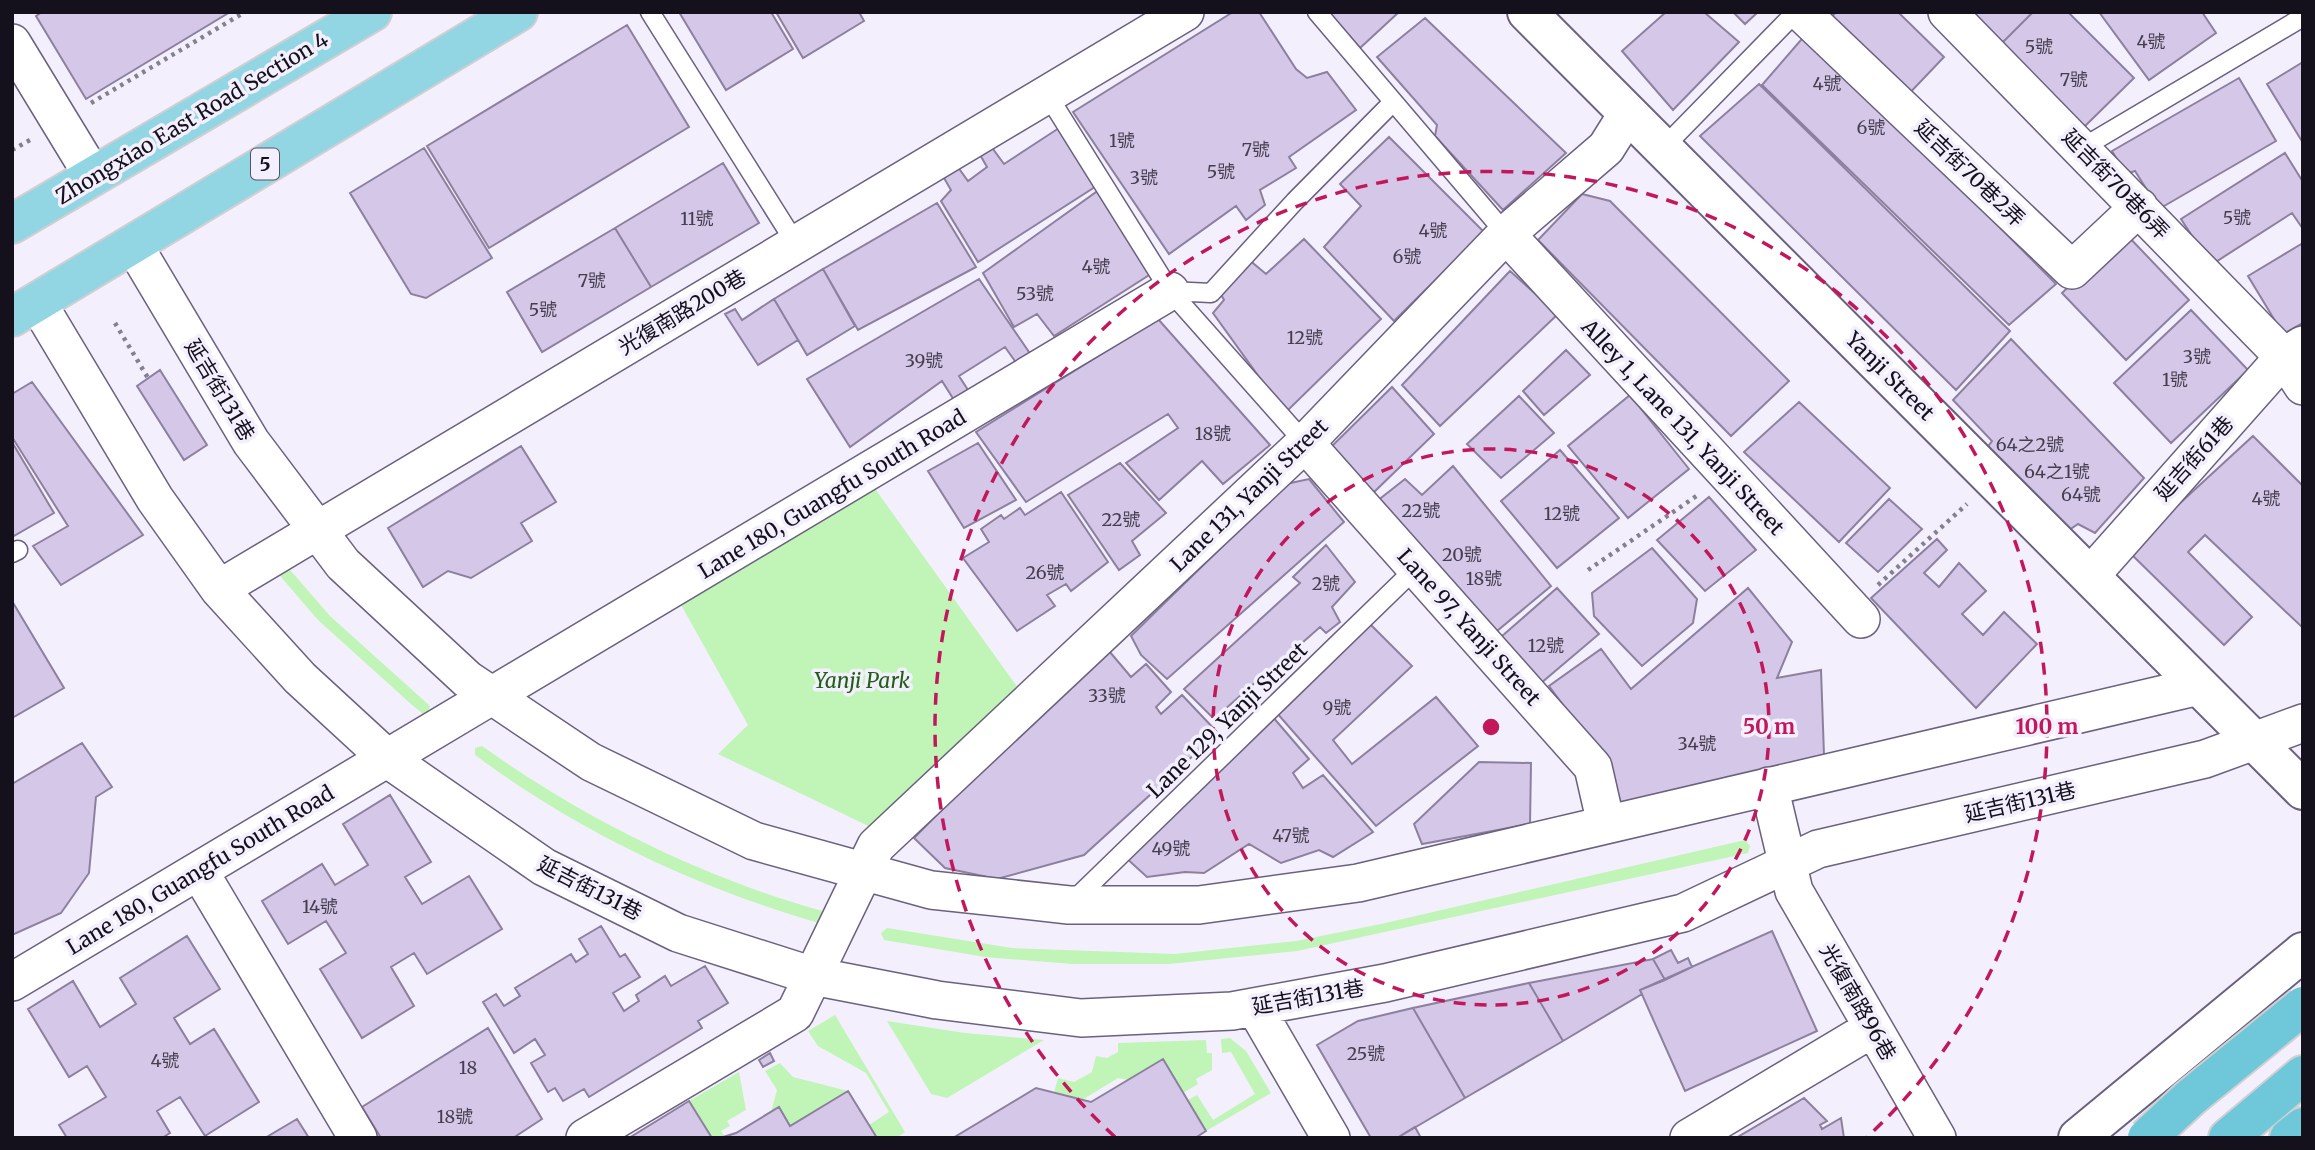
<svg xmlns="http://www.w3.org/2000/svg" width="2315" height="1150" font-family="Merriweather,'Noto Sans TC',serif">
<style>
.green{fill:#c0f5b7}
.building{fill:#d4c7e8;stroke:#8d809f;stroke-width:2}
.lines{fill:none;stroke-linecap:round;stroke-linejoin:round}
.service-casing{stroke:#6b617f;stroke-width:21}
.minor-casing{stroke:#6b617f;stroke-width:40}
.tertiary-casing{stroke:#6b617f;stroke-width:42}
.primary-casing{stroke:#d0cfd2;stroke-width:42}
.trunk-casing{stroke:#d0cfd2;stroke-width:42}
.path{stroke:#84808d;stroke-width:4.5;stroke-dasharray:3.5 5;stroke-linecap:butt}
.service{stroke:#fff;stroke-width:18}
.minor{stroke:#fff;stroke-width:37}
.tertiary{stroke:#fff;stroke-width:38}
.primary{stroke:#92d6e3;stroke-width:38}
.trunk{stroke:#6ec8da;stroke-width:38}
.trunk-bridge-casing{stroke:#d0cfd2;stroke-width:42;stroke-linecap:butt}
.trunk-bridge{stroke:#6ec8da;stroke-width:38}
.ring{fill:none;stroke:#c2185b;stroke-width:3.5;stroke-dasharray:12 9}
.labels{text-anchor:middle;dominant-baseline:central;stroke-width:7;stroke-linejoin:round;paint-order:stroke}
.number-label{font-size:18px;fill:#443e4f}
.shield{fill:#f3effd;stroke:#575360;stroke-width:2}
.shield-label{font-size:19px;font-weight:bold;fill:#14101c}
.street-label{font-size:21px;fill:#14101c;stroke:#f3effd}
.park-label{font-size:21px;font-style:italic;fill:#206015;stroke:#f3effd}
.centre{fill:#c2185b;stroke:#f3effd;stroke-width:3.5}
.ring-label{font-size:21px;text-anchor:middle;font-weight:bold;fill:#c2185b;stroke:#f3effd;stroke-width:7;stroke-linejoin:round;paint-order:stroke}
</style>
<rect width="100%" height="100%" fill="#f3effd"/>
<!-- green -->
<path class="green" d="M868 479 1023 695 881 832 718 754 748 725 675 594Z
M284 563 330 616 430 706 428 711 423 714 411 704 318 620 275 570Z
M482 746C586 820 703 878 826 912L823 924C699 889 579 832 475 755V748Z
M1745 840 1750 846 1748 853 1297 951 1169 964H1073L985 957 884 940 881 933 887 928 1012 948 1175 954 1296 941 1381 924Z
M835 1015 905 1132 896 1138H877L869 1125 889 1112 866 1073 818 1046 808 1031Z
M887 1021 965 1033 1044 1040 947 1098 931 1094Z
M1230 1038 1246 1051 1271 1093 1206 1131 1188 1100 1197 1095 1213 1120 1255 1094 1231 1052 1222 1053 1221 1039Z
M1206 1040 1207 1053H1212V1070L1196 1079 1198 1084 1183 1093 1163 1059 1128 1080 1118 1078 1082 1100 1054 1093 1058 1078 1074 1082 1092 1072 1096 1056 1107 1058 1118 1052V1043Z
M780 1063 793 1077 848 1091 790 1126 779 1107 771 1112 777 1090 765 1071Z
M739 1072 746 1110 727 1121 730 1126 721 1131 724 1136 712 1138 689 1101Z"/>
<!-- building -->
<path class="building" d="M42 12H230L86 99 36 16Z
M679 12H771L793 49 726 90Z
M776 12H859L864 21 803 58Z
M1233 12H1259L1296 69 1307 78 1327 72 1356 110 1289 157 1296 168 1260 190 1265 205 1246 220 1236 206 1169 254 1073 112Z
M1328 12H1399L1360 48Z
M1666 12H1704L1739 42 1673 110 1622 51Z
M1733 12H1758L1745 24Z
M1836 12H1898L1944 57 1903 100 1825 24Z
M1969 12H2033L2001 44Z
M2033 12H2068L2134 78 2083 128 2001 44Z
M2099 12H2202L2216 33 2149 80Z
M1425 18 1566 153 1503 210 1435 136 1437 125 1377 57Z
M627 25 689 127 489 248 427 146Z
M1807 33 2056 284 2009 325 1762 85Z
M2303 62V143L2267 84Z
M2239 78 2276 141 2159 209 2135 171 2126 174 2112 151Z
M1759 84 2010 331 1956 390 1700 136Z
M1059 128 1098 185 978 262 941 201 951 190 944 178 957 166 968 181 987 167 979 153 990 145 1004 164Z
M1389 137 1484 232 1394 321 1324 247 1361 206 1340 184Z
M424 148 492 258 426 298 411 294 350 193Z
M2285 153 2303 182V229L2292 213 2211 265 2181 219Z
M723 163 759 223 651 287 615 228Z
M1099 190 1157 270 1054 336 1037 314 1014 327 983 273Z
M1582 194 1610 201 1789 381 1731 436 1538 240Z
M937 203 976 267 858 330 823 269Z
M615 228 651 287 542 352 507 292Z
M2125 233 2189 300 2126 360 2062 293Z
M1304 239 1381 319 1285 413 1213 313 1224 300 1219 291 1248 259 1266 274Z
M2303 243V323L2283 334 2248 276Z
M823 269 855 326 807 355 774 299Z
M1510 271 1558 314 1440 426 1402 385Z
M979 279 1031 355 1017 364 1005 347 959 376 968 390 954 400 942 381 850 447 807 379Z
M774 299 798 340 758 365 725 314 735 309 742 320Z
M2191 310 2248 370 2171 443 2114 383Z
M1158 319 1270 445 1223 484 1202 461 1159 500 1126 463 1178 428 1168 414 1026 502 976 432Z
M2011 339 2144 478 2095 533 2078 524 2062 535 1981 456 1992 441 1953 400Z
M1566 350 1590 375 1544 415 1523 391Z
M160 370 207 445 184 460 137 386Z
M32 382 143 535 61 585 33 546 68 526 12 437V394Z
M1392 387 1434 434 1372 494 1327 451Z
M1630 395 1689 469 1628 518 1568 446Z
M1519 396 1554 433 1501 478 1467 444Z
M1799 402 1890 488 1839 542 1744 452Z
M2253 436 2303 486V628L2205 535 2188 552 2252 617 2224 645 2128 551Z
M12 442 54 513 12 537Z
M978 443 1016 500 964 528 928 471Z
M521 446 556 502 521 523 532 541 471 578 448 571 423 587 388 528Z
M1560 450 1619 518 1557 568 1501 501Z
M1120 463 1166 513 1132 541 1140 555 1119 570 1068 495Z
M1453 466 1551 586 1479 646 1367 509 1405 479 1422 495Z
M1309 479 1344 522 1167 679 1141 655 1131 636 1286 484Z
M1061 492 1108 562 1071 591 1066 584 1047 595 1055 606 1017 631 963 558 989 542 981 529 1001 515 1004 519 1020 508 1025 515Z
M1709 497 1756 550 1705 591 1657 540Z
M1889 499 1922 529 1878 572 1846 543Z
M1937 539 1947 550 1924 573 1939 587 1959 563 1986 591 1962 614 1983 635 2004 612 2037 644 1976 708 1871 598Z
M1326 545 1355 582 1332 607 1340 622 1326 633 1320 627 1284 659 1290 667 1267 687 1258 680 1214 719 1184 689 1300 583 1293 577Z
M1652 548 1697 599 1693 623 1642 666 1594 616 1592 593Z
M1557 588 1599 634 1534 689 1494 643Z
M1748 588 1792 642 1777 678 1821 670 1824 755 1615 806 1569 713 1549 686 1601 649 1631 689Z
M12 601 64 688 12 718Z
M1369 623 1412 666 1333 740 1352 764 1436 697 1478 746 1376 826 1276 712Z
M1104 645 1131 677 1146 664 1171 692 1156 707 1161 714 1182 695 1218 733 1084 855 997 879 945 868 914 838Z
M1272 716 1309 759 1293 773 1303 788 1323 775 1373 832 1333 857 1319 850 1281 863 1249 844 1204 873 1185 872 1147 877 1124 856Z
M82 743 112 787 96 797 89 873 61 913 12 935V784Z
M1479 762 1531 763 1530 824 1422 844 1414 824Z
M390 795 431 862 405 877 422 904 469 876 502 929 427 974 414 953 391 967 414 1006 362 1038 320 969 346 953 326 921 288 944 262 901 322 864 335 885 368 865 343 824Z
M601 926 620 957 625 954 640 977 613 993 624 1011 639 1001 636 995 665 976 671 986 705 966 728 1003 698 1021 702 1028 589 1097 584 1089 563 1101 555 1088 548 1092 531 1063 545 1055 535 1039 514 1053 483 1002 496 994 504 1006 520 996 515 988 571 954 576 962 588 954 579 939Z
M1772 931 1817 1031 1685 1091 1640 990Z
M187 936 220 989 174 1018 190 1044 214 1029 259 1102 205 1136 180 1097 157 1111 170 1133 162 1138H67L59 1125 106 1097 87 1066 69 1077 28 1009 73 981 100 1027 136 1004 120 978Z
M1671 950 1678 963 1688 958 1692 967 1665 980 1653 959Z
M1653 959 1665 980 1640 990 1642 994 1563 1041 1529 983Z
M1529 983 1563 1041 1465 1098 1413 1008Z
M1413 1008 1465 1098 1397 1138H1371L1317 1045 1358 1021Z
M488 1028 542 1119 513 1138H381L362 1107Z
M770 1053 774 1061 763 1067 759 1060Z
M1163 1059 1206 1131 1195 1138H953L1036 1088 1091 1102Z
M848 1091 877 1138H720L736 1133 779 1107 790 1126Z
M1804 1098 1827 1121 1820 1125 1822 1129 1841 1118 1844 1138H1736Z
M689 1101 712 1138H629Z
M297 1119 309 1138H265Z
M1415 1127 1421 1138H1397Z"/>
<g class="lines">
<!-- service casing -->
<g class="service-casing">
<path id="service" d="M650 12 796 244
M1317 12 1506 234
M1047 94 1170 291 1305 443
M1663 148 1796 12
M2082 148 2303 17
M1170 291 1211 293 1295 201 1393 102
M12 553 18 550
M1072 902 1416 568"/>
</g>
<!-- minor casing -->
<g class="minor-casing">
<path id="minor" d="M1801 12 2072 270 2139 207
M1947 12 2284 357 2303 386
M12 43 93 176
M1506 234 1861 619
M133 244 251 442 343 564 467 679 591 762 754 841 931 890 1069 905H1199L1358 883 2199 686
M37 302 155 499 219 589 300 678 388 759 544 867 678 933 813 976 937 1000 1081 1018 1232 1011 1385 983 1683 913 1818 849 2205 759 2303 723
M1305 443 1593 767 1606 824
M2090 576 2284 357 2303 345
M219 589 1185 12
M1769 786 1794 891 1937 1138
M199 871 358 1138
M12 982 1170 291
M1255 1007 1331 1138
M585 1138 795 1013 876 846 1305 443 1506 234 1606 148 1628 113
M1689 1138 1873 1028"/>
</g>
<!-- tertiary casing -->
<g class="tertiary-casing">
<path id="tertiary" d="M1527 12 2303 790
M2078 1138 2303 952"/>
</g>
<!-- primary casing -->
<g class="primary-casing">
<path id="primary" d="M12 224 372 12
M12 317 518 12"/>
</g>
<!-- trunk casing -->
<g class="trunk-casing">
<path id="trunk" d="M2228 1138 2303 1075
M2289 1138 2303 1127"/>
</g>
<!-- path -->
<path class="path" d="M91 103 245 12
M12 150 30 140
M115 323 148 378
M1588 570 1698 495
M1878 585 1967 504"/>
<!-- service -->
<use href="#service" class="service"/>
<!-- minor -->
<use href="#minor" class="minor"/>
<!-- tertiary -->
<use href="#tertiary" class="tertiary"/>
<!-- primary -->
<use href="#primary" class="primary"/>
<!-- trunk -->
<use href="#trunk" class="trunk"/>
<!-- trunk-bridge casing -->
<g class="trunk-bridge-casing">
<path id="trunk-bridge" d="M2147 1138 2190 1098 2303 1006"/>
</g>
<!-- trunk-bridge -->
<use href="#trunk-bridge" class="trunk-bridge"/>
</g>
<!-- distance rings -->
<g class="ring">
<circle cx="1491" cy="727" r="278"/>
<path d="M1115 1137A556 556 0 1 1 1867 1137"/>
</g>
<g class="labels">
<!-- number labels -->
<g class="number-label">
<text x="2151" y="41">4號</text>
<text x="2039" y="46">5號</text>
<text x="2074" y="79">7號</text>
<text x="1827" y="83">4號</text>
<text x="1871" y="127">6號</text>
<text x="1122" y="140">1號</text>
<text x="1256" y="149">7號</text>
<text x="1221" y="171">5號</text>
<text x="1144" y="177">3號</text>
<text x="2237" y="217">5號</text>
<text x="697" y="218">11號</text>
<text x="1433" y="230">4號</text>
<text x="1407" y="256">6號</text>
<text x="1096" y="266">4號</text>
<text x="592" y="280">7號</text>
<text x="1035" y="293">53號</text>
<text x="543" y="309">5號</text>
<text x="1305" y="337">12號</text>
<text x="2197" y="356">3號</text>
<text x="924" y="360">39號</text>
<text x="2175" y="379">1號</text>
<text x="1213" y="433">18號</text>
<text x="2030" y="444">64之2號</text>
<text x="2057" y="471">64之1號</text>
<text x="2081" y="494">64號</text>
<text x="2266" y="498">4號</text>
<text x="1421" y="510">22號</text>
<text x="1562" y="513">12號</text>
<text x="1121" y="519">22號</text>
<text x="1462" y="554">20號</text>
<text x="1045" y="572">26號</text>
<text x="1484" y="578">18號</text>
<text x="1326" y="583">2號</text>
<text x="1546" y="645">12號</text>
<text x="1107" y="695">33號</text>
<text x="1337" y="707">9號</text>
<text x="1697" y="743">34號</text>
<text x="1291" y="835">47號</text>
<text x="1171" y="848">49號</text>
<text x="320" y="906">14號</text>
<text x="1366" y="1053">25號</text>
<text x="165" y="1060">4號</text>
<text x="468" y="1067">18</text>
<text x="455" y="1116">18號</text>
</g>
<!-- shield labels -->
<rect class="shield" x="251" y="148.5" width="28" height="31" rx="5"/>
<g class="shield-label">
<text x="265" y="164">5</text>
</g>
<!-- street labels -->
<g class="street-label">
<text transform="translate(192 118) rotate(-31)">Zhongxiao East Road Section 4</text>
<text transform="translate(1970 173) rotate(44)">延吉街70巷2弄</text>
<text transform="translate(2116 184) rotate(46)">延吉街70巷6弄</text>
<text transform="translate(682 312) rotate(-31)">光復南路200巷</text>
<text transform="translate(1890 376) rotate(45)">Yanji Street</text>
<text transform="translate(220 390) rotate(59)">延吉街131巷</text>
<text transform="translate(1683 427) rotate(47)">Alley 1, Lane 131, Yanji Street</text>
<text transform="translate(2194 458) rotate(-48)">延吉街61巷</text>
<text transform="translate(832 494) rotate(-31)">Lane 180, Guangfu South Road</text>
<text transform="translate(1249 495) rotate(-44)">Lane 131, Yanji Street</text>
<text transform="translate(1469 627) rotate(48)">Lane 97, Yanji Street</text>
<text transform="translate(1227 720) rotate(-44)">Lane 129, Yanji Street</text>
<text transform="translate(2020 802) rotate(-13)">延吉街131巷</text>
<text transform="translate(200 870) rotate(-31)">Lane 180, Guangfu South Road</text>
<text transform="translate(590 888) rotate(27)">延吉街131巷</text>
<text transform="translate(1308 997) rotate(-10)">延吉街131巷</text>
<text transform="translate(1858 1002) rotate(60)">光復南路96巷</text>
</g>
<!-- park labels -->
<g class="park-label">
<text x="862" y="680">Yanji Park</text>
</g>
</g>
<circle cx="1491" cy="727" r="10" class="centre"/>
<g class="ring-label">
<text x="1769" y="734">50 m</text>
<text x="2047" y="734">100 m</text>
</g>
<!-- border -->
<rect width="2315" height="1150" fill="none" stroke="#14101c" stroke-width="28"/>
</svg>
